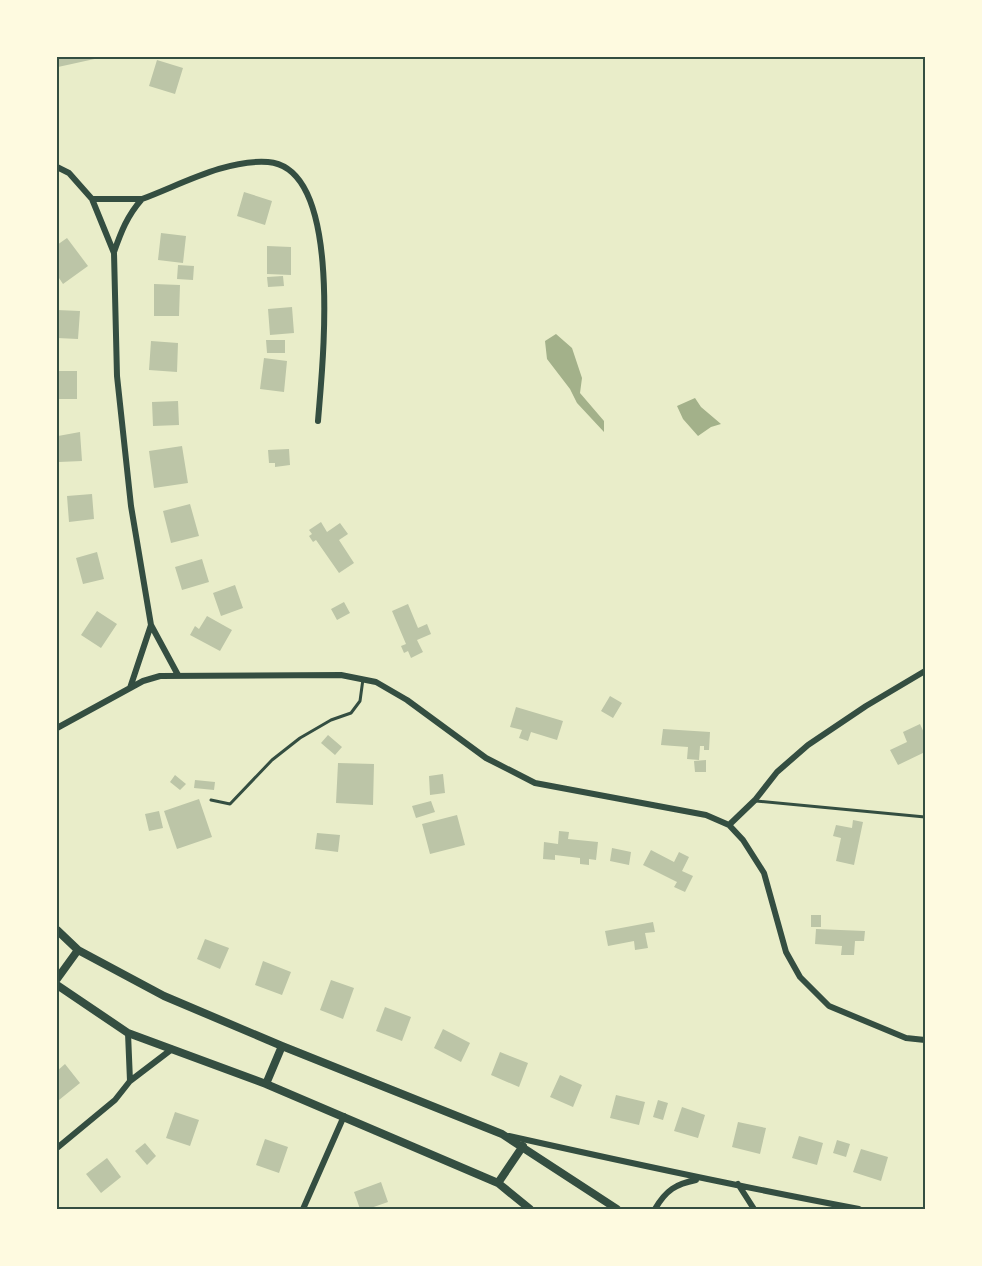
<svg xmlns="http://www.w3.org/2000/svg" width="982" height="1266" font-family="'Titillium Web',sans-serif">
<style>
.water{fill:#a3b18a}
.building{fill:#bcc5a7}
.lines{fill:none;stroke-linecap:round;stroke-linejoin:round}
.service{stroke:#344e41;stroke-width:3}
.minor{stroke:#344e41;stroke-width:6}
.tertiary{stroke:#344e41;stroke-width:8}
.neatline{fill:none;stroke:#344e41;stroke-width:2}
</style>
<rect width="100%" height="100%" fill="#e9edc9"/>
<!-- water -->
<path class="water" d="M556 334 572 348 582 378 580 393 604 421V432L577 403 570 389 547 359 545 341Z
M695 398 701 407 721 424 711 427 698 436 683 419 677 406Z"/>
<!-- building -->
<path class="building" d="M57 57H99V58L58 67Z
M157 60 183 68 175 94 149 86Z
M244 192 272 201 265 225 237 216Z
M161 233 186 236 183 263 158 260Z
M67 238 88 266 63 284 57 275V245Z
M267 246 291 247V275L267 274Z
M178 265 194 266 193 280 177 279Z
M283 276 284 286 268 287 267 277Z
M154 284 180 285 179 316H154Z
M292 307 294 333 270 335 268 309Z
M57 310 80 311 78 339 57 338Z
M266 340H285V353H267Z
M151 341 178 343 177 372 149 370Z
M264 358 287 361 284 392 260 389Z
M57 371H77V399H57Z
M178 401 179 425 153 426 152 402Z
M80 432 82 461 59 462 58 436Z
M182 446 188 483 154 488 149 451Z
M289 449 290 465 275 467V463H269L268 450Z
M92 494 94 519 69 522 67 496Z
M190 504 199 536 171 543 163 511Z
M321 522 327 532 340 523 348 534 339 540 354 563 339 573 316 540 313 542 309 536 312 534 309 530Z
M97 552 104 579 83 584 76 558Z
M202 559 209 582 182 590 175 567Z
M235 585 243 608 221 616 213 593Z
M344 602 350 613 337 620 331 609Z
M408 604 418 628 427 624 431 634 417 640 423 652 411 658 408 651 404 653 401 646 406 644 392 611Z
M97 611 117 624 101 648 81 635Z
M207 616 232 630 220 651 190 635 195 626 199 629Z
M610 696 622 703 613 718 601 711Z
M516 707 563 721 557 740 531 732 528 741 519 738 522 730 510 727Z
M920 724 925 735V752L898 765 890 750 907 742 903 732Z
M663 729 710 732 709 750H704V746H700L699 760 687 759 688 747 661 745Z
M328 735 342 747 335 755 321 743Z
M706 760V772H695L694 761Z
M338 763 374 764 373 805 336 803Z
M443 774 445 793 430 795 429 776Z
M175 775 186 784 180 790 170 782Z
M195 780 215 782 214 790 194 788Z
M199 799 212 837 177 849 164 811Z
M431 801 435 812 416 818 412 806Z
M159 811 163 828 149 831 145 814Z
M457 815 465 845 430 854 422 824Z
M853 820 863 822 854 865 836 861 841 838 833 836 836 825 852 828Z
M559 831 569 832 568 839 598 842 596 860 589 859V865L580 864V858L555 855V860L543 859 544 842 558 844Z
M317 833 340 835 338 852 315 849Z
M612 848 631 852 629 865 610 861Z
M651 850 674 862 679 852 689 857 682 871 693 876 685 892 674 887 677 882 643 865Z
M811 915H821V927H811Z
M653 922 655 932 645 933 648 948 635 950 634 941 608 946 605 931Z
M816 929 865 931 864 941H855L854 955H841L842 946 815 944Z
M205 939 229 948 220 969 197 959Z
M263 961 291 972 282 995 255 985Z
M331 980 354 988 343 1019 320 1010Z
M385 1007 411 1017 402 1041 376 1031Z
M443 1029 470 1043 461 1062 434 1048Z
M500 1052 528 1063 519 1087 491 1075Z
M65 1064 80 1083 59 1100 57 1098V1071Z
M560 1075 582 1085 573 1107 550 1097Z
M616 1095 645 1102 639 1125 610 1118Z
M658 1100 668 1103 663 1120 653 1117Z
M682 1107 705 1115 698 1138 674 1131Z
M175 1112 199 1120 190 1146 166 1138Z
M738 1122 766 1128 760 1154 732 1147Z
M799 1136 823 1143 817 1165 792 1158Z
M265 1139 288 1147 279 1173 256 1165Z
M837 1140 850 1144 846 1157 833 1153Z
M145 1143 156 1156 147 1165 135 1151Z
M861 1149 888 1157 881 1181 853 1172Z
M107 1158 121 1177 101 1193 86 1174Z
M381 1182 388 1202 368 1209H360L354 1192Z"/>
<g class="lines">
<!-- service -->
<path class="service" d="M211 800 230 804 272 760 300 738 331 720 351 713 360 701 363 679
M756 801 925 817"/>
<!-- minor -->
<path class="minor" d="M57 167 69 173 92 199 114 253 117 376 131 506 151 625 130 688
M92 199H142
M114 252C121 232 127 216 142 199 180 185 226 159 268 162 345 168 322 369 318 421
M151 625 178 675
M57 728 143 681 160 676 341 675 376 682 407 700 486 758 535 783 706 815 729 825 743 840 764 873 786 952 800 977 829 1006 906 1038 925 1040
M729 825 755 800 777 772 808 745 866 706 925 671
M128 1033 130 1081
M509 1136C625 1162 741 1187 859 1209
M57 1148 115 1100 130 1081 172 1049
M738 1184 754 1209
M303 1209 344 1116
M655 1209C666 1190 676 1184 696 1180"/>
<!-- tertiary -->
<path class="tertiary" d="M57 930 78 950 164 996 282 1046 502 1134 617 1209
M57 979 78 950
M57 985 128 1033 266 1084 498 1183 530 1209
M266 1084 282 1046
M498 1183 523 1146"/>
</g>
<!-- border -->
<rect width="982" height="1266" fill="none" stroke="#fefae0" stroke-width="117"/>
<rect x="58" y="58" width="866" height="1150" class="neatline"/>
</svg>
